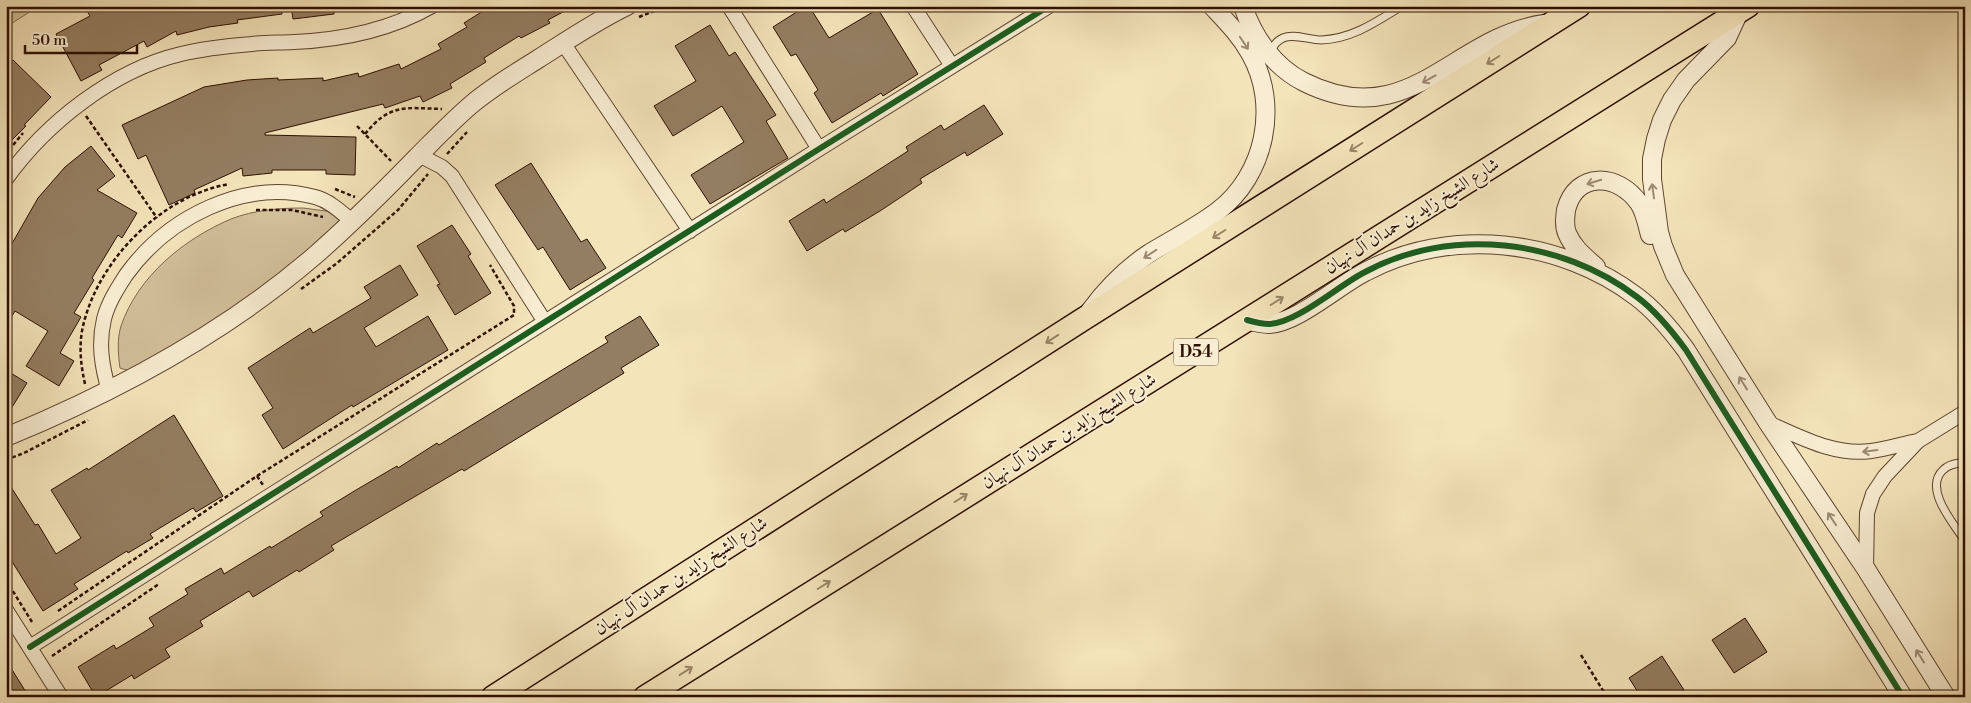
<svg xmlns="http://www.w3.org/2000/svg" width="1971" height="703" font-family="'Libre Bodoni',Amiri,serif">
<style>
.green{fill:#d2c09b;stroke:#80684e}
.building{fill:#947e61;stroke:#2d1001}
.lines{fill:none;stroke-linecap:round;stroke-linejoin:round}
.service-casing{stroke:#5f452f;stroke-width:9}
.minor-casing{stroke:#5f452f;stroke-width:16}
.tertiary-casing{stroke:#5f452f;stroke-width:20}
.primary-casing{stroke:#2d1001;stroke-width:25}
.path{stroke:#2d1001;stroke-width:2.5;stroke-dasharray:4 2.5;stroke-linecap:butt}
.service{stroke:#f8edd2;stroke-width:7}
.minor{stroke:#f8edd2;stroke-width:14}
.tertiary{stroke:#f8edd2;stroke-width:18}
.primary{stroke:#f4e4ba;stroke-width:22}
.cycleway-casing{stroke:#f8edd2;stroke-width:9}
.cycleway{stroke:#1b5e20;stroke-width:6}
.oneway{stroke:#9d8a74}
.oneway2{stroke:#9a8567}
.labels{text-anchor:middle;dominant-baseline:central;stroke-width:4;stroke-linejoin:round;paint-order:stroke}
.shield{fill:#f8edd2;stroke:#6a5240;stroke-width:1}
.shield-label{font-size:16px;font-weight:bold;fill:#2d1001}
.street-label{font-size:18px;fill:#2d1001;stroke:#f8edd2}
</style>
<rect width="100%" height="100%" fill="#f4e4ba"/>
<filter id="stains"><feTurbulence type="fractalNoise" baseFrequency=".004" numOctaves="4"/><feColorMatrix values="0 0 0 0 .2 0 0 0 0 .09 0 0 0 0 .02 0 0 0 .5 -.17"/></filter>
<radialGradient id="worn" r=".72"><stop offset=".6" stop-color="#630" stop-opacity="0"/><stop offset="1" stop-color="#630" stop-opacity=".3"/></radialGradient>
<!-- green -->
<path class="green" d="M6 6H39L6 27Z
M303 208 326 211 340 216 343 227 300 265 136 373 120 368C118 354 117 339 121 326 138 276 184 239 231 219 254 210 279 208 303 208Z"/>
<!-- building -->
<path class="building" d="M95 6H281L282 14 237 20 238 23 209 27 177 35 176 31 147 47 144 41 99 65 102 70 81 81 56 34 90 16 87 11Z
M291 6H334V14L293 19Z
M491 6H574L548 20 550 23 521 38 519 36 484 58 486 62 450 84 452 88 423 102 420 96 385 108 383 104 265 133V135L356 137 355 175 326 174V170H272V173L243 176 242 168 194 190 195 193 169 205 146 155 138 159 122 125 204 87 247 80 278 78V80L323 78V81L358 73 359 77 399 64 401 69 441 49 438 44 467 27 464 23Z
M806 6H809L829 38 878 9 918 74 883 96 881 93 832 123 814 93 818 90 796 54 791 56 773 27Z
M710 25 729 56 735 52 776 115 766 121 788 158 710 204 691 175 744 142 722 106 673 136 654 106 696 81 675 46Z
M13 60 51 97 24 125 26 126 6 146V67Z
M984 105 1003 134 967 156 965 152 920 179 922 183 880 211 845 232 843 229 807 251 789 221 824 199 826 203 869 176 908 151 906 147 941 125 944 130Z
M91 146 115 176 97 190 137 213 122 238 118 235 92 278 94 280 74 313 81 317 60 353 74 361 59 386 26 366 48 331 15 311 6 326V244L10 247 38 198 65 167Z
M531 163 581 242 587 239 606 268 570 290 543 247 538 250 495 185Z
M452 225 471 254 468 256 491 293 455 315 437 285 440 284 417 246Z
M400 265 418 295 364 328 376 347 428 316 448 350 353 407 352 405 283 449 262 415 273 408 248 368 310 328 313 333 371 298 364 287Z
M640 316 659 345 621 368 624 373 464 471 462 469 380 517 331 546 334 550 299 572 297 570 253 597 249 591 200 621 203 626 165 649 170 657 134 679 132 675 96 697 78 667 114 645 116 649 154 626 149 618 188 594 185 589 221 568 224 574 270 546 271 548 323 516 320 512 356 490 397 466 398 468 437 443 439 445 608 342 605 337Z
M6 370 27 383 6 417Z
M174 415 223 496 196 512 193 508 150 534 153 538 128 553 127 551 74 584 78 589 43 611 6 552V479L35 525 38 524 56 554 81 538 51 490 87 468 88 470Z
M1745 618 1767 652 1734 673 1712 640Z
M1662 656 1684 690 1673 697H1641L1629 678Z
M6 660 29 697H6Z"/>
<g class="lines">
<!-- service casing -->
<g class="service-casing">
<path id="service" d="M1271 52C1273 46 1276 41 1283 38 1294 33 1309 40 1321 40 1352 39 1376 22 1402 6
M1965 463C1956 463 1949 464 1943 470 1923 489 1954 524 1965 541"/>
</g>
<!-- minor casing -->
<g class="minor-casing">
<path id="minor" d="M729 6 819 149
M913 6 952 66
M563 43 690 231
M419 155 442 167 452 176 545 322
M6 179C46 123 113 70 181 54 205 48 228 46 252 44 266 42 280 43 294 42 341 40 390 30 432 6
M109 391C102 367 98 344 104 319 108 303 117 289 126 275 167 218 243 178 315 197 330 201 341 212 353 222
M1768 423C1801 437 1834 456 1871 451 1887 449 1902 444 1917 441
M1866 569 1867 513 1873 494 1885 476 1918 441 1965 412
M6 610 61 697
M30 647 819 149 1049 6"/>
</g>
<!-- tertiary casing -->
<g class="tertiary-casing">
<path id="tertiary" d="M1243 6C1253 37 1274 67 1304 82 1410 135 1452 37 1544 24
M1739 12 1727 38 1686 80 1672 100 1662 120 1656 139 1652 159V179L1659 232 1663 246 1675 275 1768 423 1866 569 1946 697
M1596 267C1585 257 1573 248 1567 233 1564 226 1565 218 1566 210 1576 171 1618 173 1639 203 1645 212 1647 224 1650 235
M1090 311C1107 288 1127 268 1150 253 1173 239 1197 227 1218 211 1265 175 1280 105 1250 53 1240 35 1226 21 1212 6
M1247 320C1254 322 1262 324 1269 324 1297 323 1339 285 1365 272 1450 226 1561 239 1637 297 1656 311 1672 331 1686 350L1903 697
M6 437C115 392 222 335 312 258 349 226 383 192 417 157 435 139 452 121 472 104 492 87 516 73 538 59 568 40 596 21 627 6"/>
</g>
<!-- primary casing -->
<g class="primary-casing">
<path id="primary" d="M493 697 1085 318 1579 6
M645 697 1748 6"/>
</g>
<!-- path -->
<path class="path" d="M639 17 667 6
M86 116 157 218
M357 126 391 161
M365 134C390 103 405 108 442 109
M9 150 23 133
M447 154 467 132
M335 189 355 197
M256 210H292L323 217
M301 289 336 264 398 210 428 174
M85 384C81 366 79 349 82 331 95 263 160 196 229 184
M6 460 24 453 88 420
M257 476 514 315V306L490 265
M6 580 32 622
M58 611 257 476 263 485
M1581 655 1607 697
M52 656 159 584"/>
<!-- service -->
<use href="#service" class="service"/>
<!-- minor -->
<use href="#minor" class="minor"/>
<!-- tertiary -->
<use href="#tertiary" class="tertiary"/>
<!-- primary -->
<use href="#primary" class="primary"/>
<!-- cycleway casing -->
<g class="cycleway-casing">
<path id="cycleway" d="M1247 320C1254 322 1262 324 1269 324 1297 323 1339 285 1365 272 1450 226 1561 239 1637 297 1656 311 1672 331 1686 350L1903 697
M30 647 819 149 1049 6"/>
</g>
<!-- cycleway -->
<use href="#cycleway" class="cycleway"/>
</g>
<!-- one-way arrows -->
<defs><path id="oneway-shaft" d="M-6 0H5M1.5-3L5.5 0L1.5 3" fill="none" stroke-width="1.6" stroke-linecap="round" stroke-linejoin="round" transform="scale(1.25)"/></defs>
<g class="oneway">
<use href="#oneway-shaft" transform="translate(1244 43) rotate(56)"/>
<use href="#oneway-shaft" transform="translate(1429 79) rotate(151)"/>
<use href="#oneway-shaft" transform="translate(1594 182) rotate(163)"/>
<use href="#oneway-shaft" transform="translate(1653 191) rotate(-98)"/>
<use href="#oneway-shaft" transform="translate(1150 254) rotate(147)"/>
<use href="#oneway-shaft" transform="translate(1743 383) rotate(-122)"/>
<use href="#oneway-shaft" transform="translate(1870 451) rotate(173)"/>
<use href="#oneway-shaft" transform="translate(1832 519) rotate(-124)"/>
<use href="#oneway-shaft" transform="translate(1920 656) rotate(-122)"/>
</g>
<g class="oneway2">
<use href="#oneway-shaft" transform="translate(1493 60) rotate(148)"/>
<use href="#oneway-shaft" transform="translate(1356 147) rotate(148)"/>
<use href="#oneway-shaft" transform="translate(1219 234) rotate(148)"/>
<use href="#oneway-shaft" transform="translate(1277 301) rotate(-32)"/>
<use href="#oneway-shaft" transform="translate(1052 339) rotate(147)"/>
<use href="#oneway-shaft" transform="translate(961 498) rotate(-32)"/>
<use href="#oneway-shaft" transform="translate(824 585) rotate(-32)"/>
<use href="#oneway-shaft" transform="translate(686 671) rotate(-32)"/>
</g>
<g class="labels">
<!-- shield labels -->
<rect class="shield" x="1173.5" y="338.5" width="45" height="27" rx="4"/>
<g class="shield-label">
<text x="1196" y="352">D54</text>
</g>
<!-- street labels -->
<g class="street-label">
<text transform="translate(1412 216) rotate(-32)">شارع الشيخ زايد بن حمدان آل نهيان</text>
<text transform="translate(1069 431) rotate(-32)">شارع الشيخ زايد بن حمدان آل نهيان</text>
<text transform="translate(681 576) rotate(-33)">شارع الشيخ زايد بن حمدان آل نهيان</text>
</g>
</g>
<!-- margin -->
<rect width="1971" height="703" fill="none" stroke="#f4e4ba" stroke-width="25"/>
<rect x="8" y="8" width="1956" height="688" fill="none" stroke="#2d1001" stroke-width="2.5"/>
<rect x="12" y="12" width="1946" height="678" fill="none" stroke="#2d1001"/>
<!-- scale -->
<path d="M25 45v8h112v-8" fill="none" stroke="#2d1001" stroke-width="2.5"/>
<text x="32" y="45" font-size="15" fill="#2d1001" stroke="#f8edd2" stroke-width="4" paint-order="stroke">50 m</text>
<rect width="100%" height="100%" filter="url(#stains)"/>
<rect width="100%" height="100%" fill="url(#worn)"/>
</svg>
